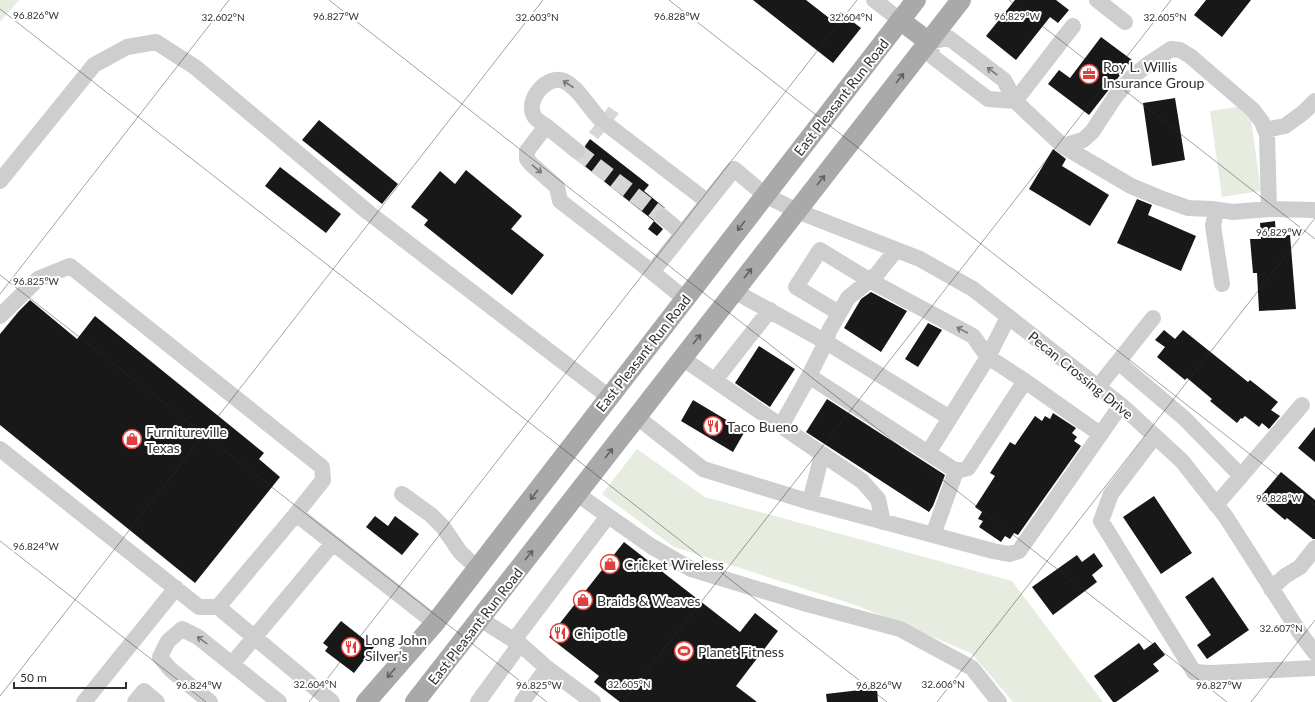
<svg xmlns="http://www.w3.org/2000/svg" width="1315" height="702" font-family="Lato,sans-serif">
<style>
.green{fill:#e6ede0}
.building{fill:#181818}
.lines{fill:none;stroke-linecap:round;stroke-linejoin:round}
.minor-tunnel{stroke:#d6d6d6;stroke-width:16;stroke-dasharray:16 8;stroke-linecap:butt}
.minor{stroke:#cecece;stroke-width:16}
.major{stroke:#a9a9a9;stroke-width:20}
.oneway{stroke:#787878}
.oneway2{stroke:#616161}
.ticks{fill:none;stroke:#313131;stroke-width:1;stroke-opacity:0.45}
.labels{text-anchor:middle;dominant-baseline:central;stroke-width:4;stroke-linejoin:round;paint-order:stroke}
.poi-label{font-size:14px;fill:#313131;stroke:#fff;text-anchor:start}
.street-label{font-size:14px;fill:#313131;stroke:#fff}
.ticks-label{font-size:10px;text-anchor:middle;fill:#313131;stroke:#fff;stroke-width:4;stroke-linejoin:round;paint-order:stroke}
</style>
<rect width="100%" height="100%" fill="#fff"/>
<!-- green -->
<path class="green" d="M0 0H19L0 22Z
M1249 105 1261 191 1222 197 1210 111Z
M637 449 705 497 1012 581 1103 702H1013L971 653 858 606 674 547 602 494Z"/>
<!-- building -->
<path class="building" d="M753 0H806L833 21 840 12 861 28 833 63Z
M1015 0H1056L1069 10 1058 23 1050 17 1016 60 986 36Z
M1206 0H1251L1222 37 1194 15Z
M1101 37 1132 60 1089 115 1048 84 1059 70 1070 78Z
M1175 98 1185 160 1152 166 1143 103Z
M319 120 398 184 382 204 302 140Z
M590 139 649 185 644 191 665 208H659L656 211 654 215V221L663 229 657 236 648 229 654 221 577 160H581L585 157 586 152 585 146Z
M1053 149 1066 159 1062 166 1109 195 1090 226 1029 189Z
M280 167 341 214 326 233 265 186Z
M466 170 522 216 511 229 544 255 512 295 424 225 428 220 411 207 440 171 455 184Z
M1137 199 1152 205 1148 215 1196 236 1181 271 1117 243Z
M1275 221 1276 236 1290 235 1296 309 1259 311 1257 273H1253L1250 239H1261L1260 223Z
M871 292 907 311 881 352 844 328 861 299Z
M30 300 77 339 95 316 264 453 259 459 280 477 195 583 0 425V334L19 311Z
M928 323 942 330 918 367 905 359Z
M1164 330 1175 339 1183 330 1248 382 1250 380 1278 402 1271 410 1280 416 1269 429 1262 423 1259 427 1245 416 1242 419 1241 418 1237 423 1210 401 1212 399 1187 378 1185 380 1157 357 1165 347 1155 340Z
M759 346 795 369 770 407 735 383Z
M827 399 945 475 933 506 929 512 806 432Z
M693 400 745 431 733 452 681 421Z
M1053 413 1076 428 1072 433 1077 437 1074 441 1081 446 1018 535 1014 533 1010 539 1005 536 1001 542 979 527 983 521 978 519 982 512 975 507 995 476 990 473 1010 442 1015 445 1035 416 1042 421 1045 416 1050 419Z
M1315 427V462L1298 448Z
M1281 472 1315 500V539H1313L1287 518 1285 520 1259 498Z
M1154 496 1192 553 1161 574 1123 517Z
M375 516 388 526 395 516 419 534 402 555 366 527Z
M624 542 740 632 755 613 778 631 736 686 757 702H620L594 682 599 676 549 637Z
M1094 553 1103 566 1092 575 1097 582 1053 615 1032 587 1077 555 1082 562Z
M1213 577 1249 630 1207 659 1197 645 1211 635 1185 597Z
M341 621 374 647 354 673 325 651 328 647 323 643Z
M1155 642 1165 655 1153 664 1159 671 1116 702H1113L1094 676 1139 643 1144 650Z
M877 688 878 702H827L826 694Z"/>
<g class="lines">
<!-- minor-tunnel -->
<path class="minor-tunnel" d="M604 113 614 120
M594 126 603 133
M577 151 663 217"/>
<!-- minor -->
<path class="minor" d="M874 0 900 20
M1097 0 1125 22
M1015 101 988 99 933 57 929 42 949 38 1004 80 1015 101 1063 146 1131 186 1160 198 1188 208 1212 209 1233 212 1269 209 1315 210
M1015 101 1073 26
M600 119C588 107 579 88 564 81 547 74 525 100 534 116 536 120 542 123 546 126L527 151V159L531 164 557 187 560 201 652 272
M546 126 577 151
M609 126 708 202
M1265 130 1285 126 1304 112 1315 101
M1063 146 1083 140 1092 132 1115 97 1131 78 1147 65 1171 49 1180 50 1190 56 1253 110 1262 122 1267 135 1269 209
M0 181 94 65 127 47 156 42 195 67 369 213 609 397
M1216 210 1213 226 1222 284
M663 217 682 233
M734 291 826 342 829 331 848 298 877 274 896 250
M685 299 652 272 734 169 765 195 797 211 920 259 973 289 1121 405 1182 461 1226 517 1300 633 1315 653
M839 313 796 287 820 250 869 280 973 336 988 357 1008 317
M0 316 38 279 70 266 322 467 323 480 296 514
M682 358 822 454 810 502 993 551 1009 554 1019 551 1121 405
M1118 362 1184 418 1241 476
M715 380 770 310
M1025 381 1100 434
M1098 387 1153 318
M637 417 703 469 810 502
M781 426 809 376
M1155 436 1111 494 1101 521 1194 672 1211 673 1315 668
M0 449 199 607H218
M928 453 988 357 1025 381 968 468 956 471 809 376 826 342 950 418
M822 454 862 481 878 499 883 522
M402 494 431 515 443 527 460 552 477 568
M577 494 651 546 691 569 807 604 900 629 972 668 999 702
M1216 505 1302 405
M933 535 956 471
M1271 589 1285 576 1300 567 1315 548
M480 619 520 644 547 668 593 702
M514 640 608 516
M232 664 333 543
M84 702 176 588
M135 702 144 691 157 702
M210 702 170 669 160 657 168 641 182 629 198 637 279 702
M332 702 218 607 296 514 435 623
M478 702 520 644
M522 702 547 668"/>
<!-- major -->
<path class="major" d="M900 20 929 42
M366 702 435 623 916 0
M415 702 961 0"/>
</g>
<!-- one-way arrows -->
<defs><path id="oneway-shaft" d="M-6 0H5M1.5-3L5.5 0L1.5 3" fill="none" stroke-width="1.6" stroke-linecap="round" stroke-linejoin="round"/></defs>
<g class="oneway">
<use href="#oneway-shaft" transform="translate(992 71) rotate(-143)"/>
<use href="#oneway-shaft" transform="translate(568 84) rotate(-147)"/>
<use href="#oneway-shaft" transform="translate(537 169) rotate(41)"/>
<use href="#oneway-shaft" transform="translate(962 330) rotate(-152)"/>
<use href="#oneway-shaft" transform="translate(202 640) rotate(-144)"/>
</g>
<g class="oneway2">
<use href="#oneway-shaft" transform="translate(900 78) rotate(-52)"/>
<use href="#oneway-shaft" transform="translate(821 180) rotate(-52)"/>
<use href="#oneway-shaft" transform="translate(741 226) rotate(128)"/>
<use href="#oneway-shaft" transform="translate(748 273) rotate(-52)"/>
<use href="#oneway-shaft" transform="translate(697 339) rotate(-52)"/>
<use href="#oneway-shaft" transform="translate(609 453) rotate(-52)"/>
<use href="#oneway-shaft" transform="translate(534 495) rotate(128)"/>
<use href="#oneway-shaft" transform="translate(529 555) rotate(-52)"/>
<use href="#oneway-shaft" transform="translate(391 673) rotate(131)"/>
</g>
<!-- ticks -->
<path class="ticks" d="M329 0 1227 702M669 0 1315 505M1009 0 1315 239M0 9 887 702M0 275 547 702M0 294 229 0M0 541 206 702M0 696 543 0M309 702 857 0M623 702 1171 0M937 702 1315 218M1251 702 1315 620"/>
<!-- icons -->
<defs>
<g id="office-ring" transform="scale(1)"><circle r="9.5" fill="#fff" stroke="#df403d" stroke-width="1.5"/><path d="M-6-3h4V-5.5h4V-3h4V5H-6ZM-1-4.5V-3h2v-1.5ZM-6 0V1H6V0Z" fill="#df403d"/></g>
<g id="restaurant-ring" transform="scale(1)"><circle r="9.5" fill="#fff" stroke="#df403d" stroke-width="1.5"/><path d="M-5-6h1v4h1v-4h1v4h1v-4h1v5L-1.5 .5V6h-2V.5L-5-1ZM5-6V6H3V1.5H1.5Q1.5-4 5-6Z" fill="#df403d"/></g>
<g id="shop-ring" transform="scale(1)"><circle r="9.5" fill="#fff" stroke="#df403d" stroke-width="1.5"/><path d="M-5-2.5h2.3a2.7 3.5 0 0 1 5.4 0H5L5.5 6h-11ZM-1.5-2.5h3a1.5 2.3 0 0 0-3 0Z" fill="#df403d"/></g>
<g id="stadium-ring" transform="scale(1)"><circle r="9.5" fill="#fff" stroke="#df403d" stroke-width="1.5"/><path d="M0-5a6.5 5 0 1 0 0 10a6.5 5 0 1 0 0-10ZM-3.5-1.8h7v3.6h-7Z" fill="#df403d"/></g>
</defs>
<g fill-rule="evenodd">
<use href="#office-ring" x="1089" y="74"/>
<use href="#restaurant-ring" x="713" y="426"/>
<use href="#shop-ring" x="132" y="439"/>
<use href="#shop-ring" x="610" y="564"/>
<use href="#shop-ring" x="583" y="600"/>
<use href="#restaurant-ring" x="560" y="633"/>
<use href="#restaurant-ring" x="351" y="647"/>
<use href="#stadium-ring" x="684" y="651"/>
</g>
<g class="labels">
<!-- poi labels -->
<g class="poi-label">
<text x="1103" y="66">Roy L. Willis<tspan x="1103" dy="16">Insurance Group</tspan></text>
<text x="727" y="426">Taco Bueno</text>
<text x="146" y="431">Furnitureville<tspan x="146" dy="16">Texas</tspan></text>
<text x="624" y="564">Cricket Wireless</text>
<text x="597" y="600">Braids &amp; Weaves</text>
<text x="574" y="633">Chipotle</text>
<text x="365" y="639">Long John<tspan x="365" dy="16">Silver's</tspan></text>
<text x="698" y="651">Planet Fitness</text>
</g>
<!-- street labels -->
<g class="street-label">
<text transform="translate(841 97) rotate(-52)">East Pleasant Run Road</text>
<text transform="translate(643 353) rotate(-52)">East Pleasant Run Road</text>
<text transform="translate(1081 375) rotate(39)">Pecan Crossing Drive</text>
<text transform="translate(475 626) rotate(-52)">East Pleasant Run Road</text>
</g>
</g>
<g class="ticks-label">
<text x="36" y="19">96.826°W</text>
<text x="336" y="20">96.827°W</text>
<text x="677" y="20">96.828°W</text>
<text x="1017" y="20">96.829°W</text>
<text x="537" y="21">32.603°N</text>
<text x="851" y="21">32.604°N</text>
<text x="1165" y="21">32.605°N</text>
<text x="223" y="21">32.602°N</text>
<text x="1279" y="236">96.829°W</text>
<text x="36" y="285">96.825°W</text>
<text x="1279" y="502">96.828°W</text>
<text x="36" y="550">96.824°W</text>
<text x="1281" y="632">32.607°N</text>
<text x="315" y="688">32.604°N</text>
<text x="629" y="688">32.605°N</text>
<text x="943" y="688">32.606°N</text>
<text x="199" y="689">96.824°W</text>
<text x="539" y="689">96.825°W</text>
<text x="879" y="689">96.826°W</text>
<text x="1219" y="689">96.827°W</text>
</g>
<!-- scale -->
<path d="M14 682v6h112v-6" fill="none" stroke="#313131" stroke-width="2"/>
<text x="20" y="682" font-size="12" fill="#313131" stroke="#ffffff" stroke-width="3" paint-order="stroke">50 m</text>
</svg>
